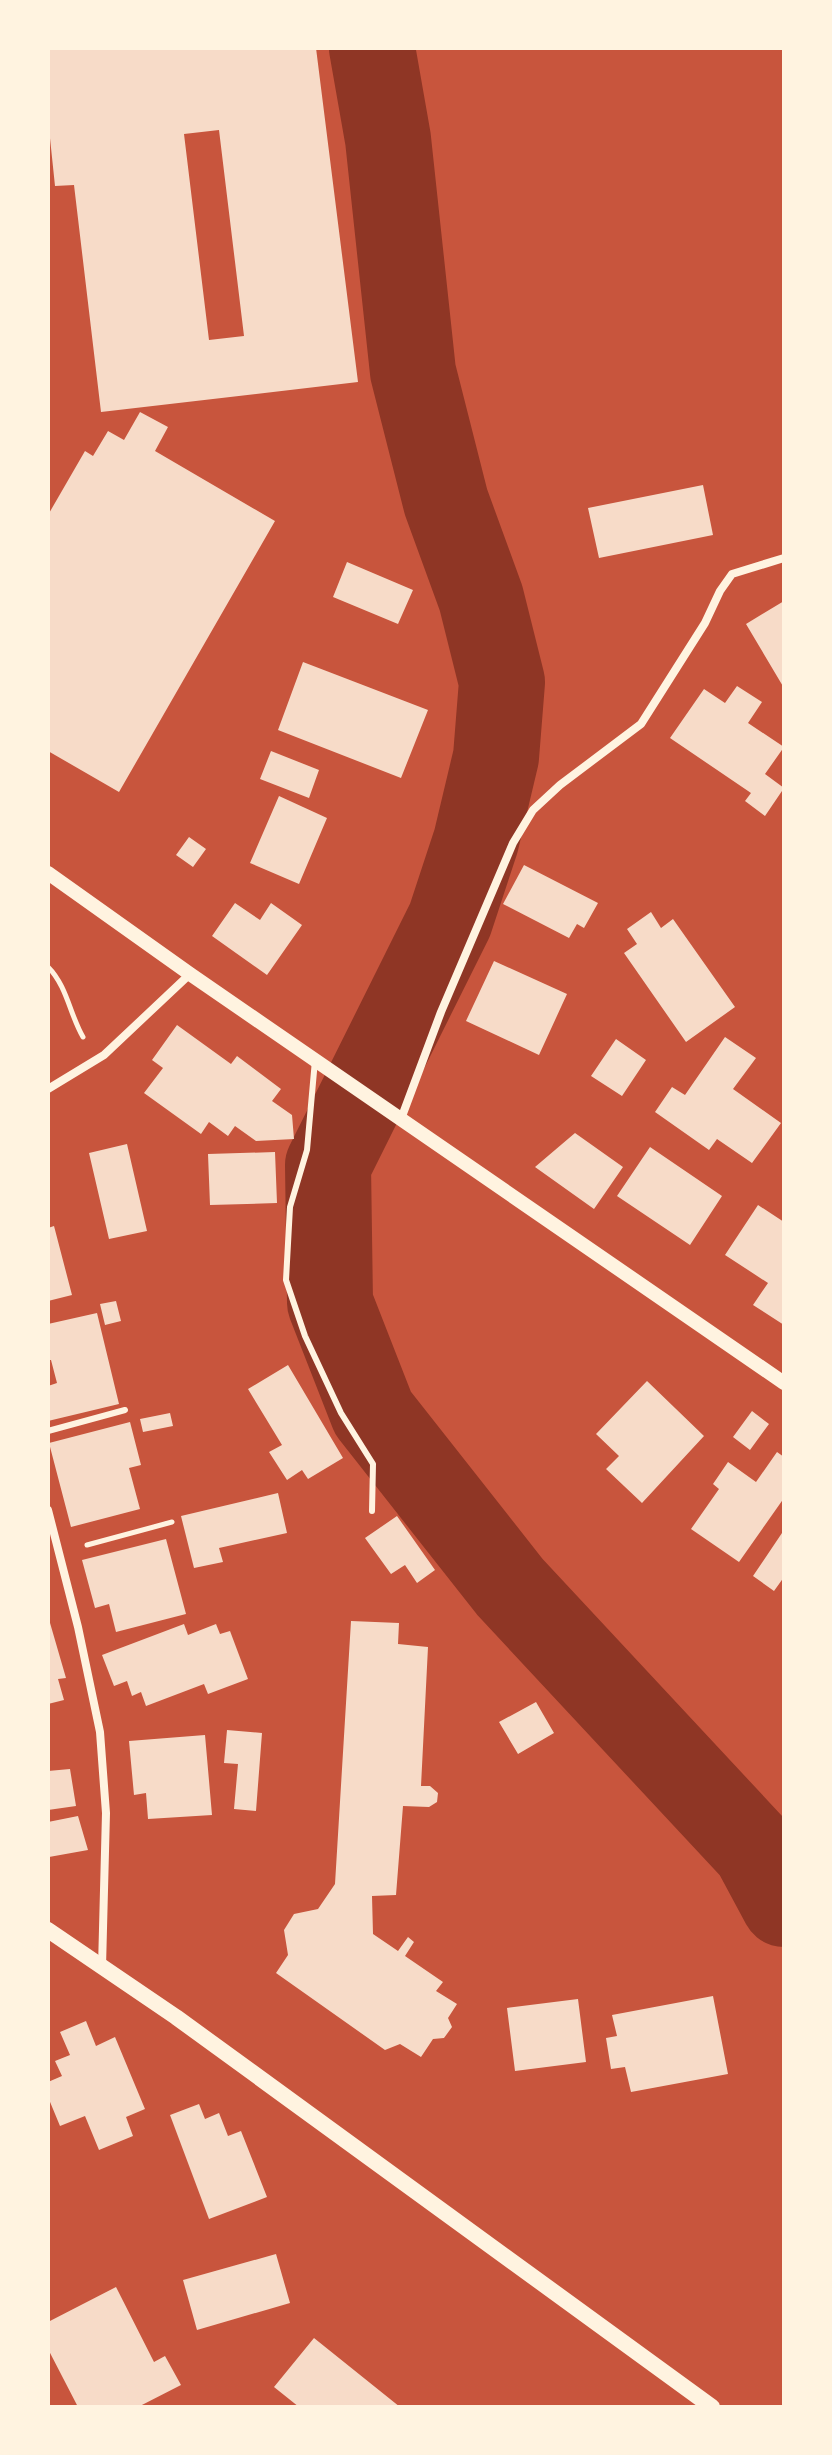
<svg xmlns="http://www.w3.org/2000/svg" width="832" height="2455" font-family="'Golos Text',sans-serif">
<style>
.lines{fill:none;stroke-linecap:round;stroke-linejoin:round}
.river{stroke:#8f3625;stroke-width:86}
.building{fill:#f7dbc8;fill-rule:evenodd}
.path{stroke:#fff3e0;stroke-width:5}
.service{stroke:#fff3e0;stroke-width:6}
.minor{stroke:#fff3e0;stroke-width:8}
.tertiary{stroke:#fff3e0;stroke-width:14}
.secondary{stroke:#fff3e0;stroke-width:16}
</style>
<rect width="100%" height="100%" fill="#c8553d"/>
<g class="lines">
<!-- river -->
<path class="river" d="M372 48 388 139 413 372 446 502 481 598 502 682 496 757 476 841 450 920 328 1165 330 1303 373 1413 510 1587 755 1850 784 1904"/>
</g>
<!-- building -->
<path class="building" d="M48 48H316L358 382 101 412 74 185 55 186 48 119ZM219 130 244 336 209 340 184 134Z
M140 412 168 427 155 451 275 521 119 792 48 751V515L85 451 93 456 108 431 124 440Z
M703 485 713 535 599 558 588 508Z
M347 562 413 590 398 624 333 597Z
M784 601V688L746 624Z
M303 662 428 710 401 778 278 730Z
M737 686 762 702 748 723 784 747 765 774 784 788 765 816 745 801 751 793 670 738 704 689 725 703Z
M271 751 319 770 309 798 260 779Z
M279 796 327 818 299 884 250 863Z
M189 837 206 849 193 867 176 855Z
M524 865 598 903 584 928 577 924 569 938 503 904Z
M235 903 260 920 271 903 302 925 267 975 212 936Z
M651 912 661 928 673 919 735 1007 686 1042 624 953 637 944 627 929Z
M494 961 567 994 539 1055 466 1021Z
M177 1025 231 1064 237 1056 281 1089 272 1101 292 1115 294 1139 256 1141 235 1126 228 1136 209 1122 201 1134 144 1093 163 1068 152 1060Z
M725 1037 756 1058 733 1089 781 1123 752 1163 717 1139 709 1150 655 1112 672 1087 685 1095Z
M616 1039 646 1060 622 1096 591 1076Z
M575 1133 623 1167 594 1209 535 1167Z
M127 1144 147 1231 109 1239 89 1153Z
M650 1147 722 1196 690 1245 617 1196Z
M275 1152 277 1203 210 1205 208 1154Z
M758 1205 784 1222V1325L753 1305 768 1283 725 1255Z
M54 1226 72 1295 48 1301V1228Z
M116 1301 121 1321 105 1325 100 1304Z
M97 1313 119 1404 48 1421V1386L57 1383 51 1360H48V1324Z
M288 1365 343 1458 308 1479 302 1470 287 1480 269 1452 282 1445 248 1389Z
M647 1381 704 1436 642 1503 606 1469 619 1456 596 1434Z
M752 1411 769 1424 750 1450 733 1437Z
M170 1413 173 1426 143 1432 140 1419Z
M130 1422 141 1465 129 1468 140 1509 71 1527 49 1443Z
M777 1452 784 1457V1498L739 1562 691 1529 719 1489 713 1484 728 1462 756 1482Z
M278 1493 287 1533 219 1548 223 1562 194 1568 181 1516Z
M397 1516 435 1570 417 1583 405 1565 391 1574 365 1538Z
M784 1530V1577L774 1591 753 1576Z
M166 1539 186 1614 116 1632 109 1604 95 1608 82 1560Z
M48 1616 66 1678 58 1679 64 1700 48 1704Z
M351 1621 399 1623 398 1644 428 1647 421 1786H430L438 1793 437 1802 429 1807 403 1806 396 1895 372 1896 373 1934 398 1951 408 1937 414 1942 405 1956 443 1982 436 1991 457 2004 448 2018 452 2027 444 2038 433 2039 421 2057 400 2044 385 2050 276 1973 288 1955 284 1930 294 1914 318 1909 335 1884Z
M184 1624 188 1635 216 1624 220 1634 230 1631 248 1679 208 1694 204 1684 146 1706 141 1692 132 1696 127 1681 114 1686 102 1655Z
M536 1702 554 1733 518 1754 499 1722Z
M227 1730 262 1733 256 1811 234 1809 238 1764 224 1763Z
M205 1735 212 1815 148 1819 146 1793 134 1795 129 1741Z
M70 1769 76 1806 48 1810V1771Z
M78 1816 88 1850 49 1857 48 1822Z
M713 1996 728 2074 631 2092 625 2067 611 2069 606 2038 617 2036 612 2015Z
M578 1999 586 2062 515 2071 507 2008Z
M86 2021 96 2046 115 2037 145 2109 126 2117 133 2136 99 2150 85 2116 60 2126 48 2097V2082L62 2076 55 2061 70 2055 60 2032Z
M199 2104 205 2119 219 2113 228 2136 241 2131 267 2197 209 2219 170 2115Z
M276 2254 290 2303 197 2330 183 2280Z
M116 2287 154 2362 165 2356 181 2385 138 2407H78L48 2349V2322Z
M314 2338 400 2407H299L274 2387Z"/>
<g class="lines">
<!-- path -->
<path class="path" d="M48 967C67 986 70 1015 83 1037
M87 1545 172 1522"/>
<!-- service -->
<path class="service" d="M315 1060 307 1150 290 1207 286 1280 305 1336 341 1413 373 1464 372 1511
M48 1431 125 1410"/>
<!-- minor -->
<path class="minor" d="M48 1089 104 1055 190 974
M401 1119 441 1012 513 843 533 810 560 785 641 724 705 623 720 591 732 574 784 558
M48 1510 78 1627 100 1732 106 1813 102 1967"/>
<!-- tertiary -->
<path class="tertiary" d="M48 873 190 974 784 1383"/>
<!-- secondary -->
<path class="secondary" d="M48 1930 176 2017 712 2407"/>
</g>
<!-- border -->
<rect width="832" height="2455" fill="none" stroke="#fff3e0" stroke-width="100"/>
</svg>
